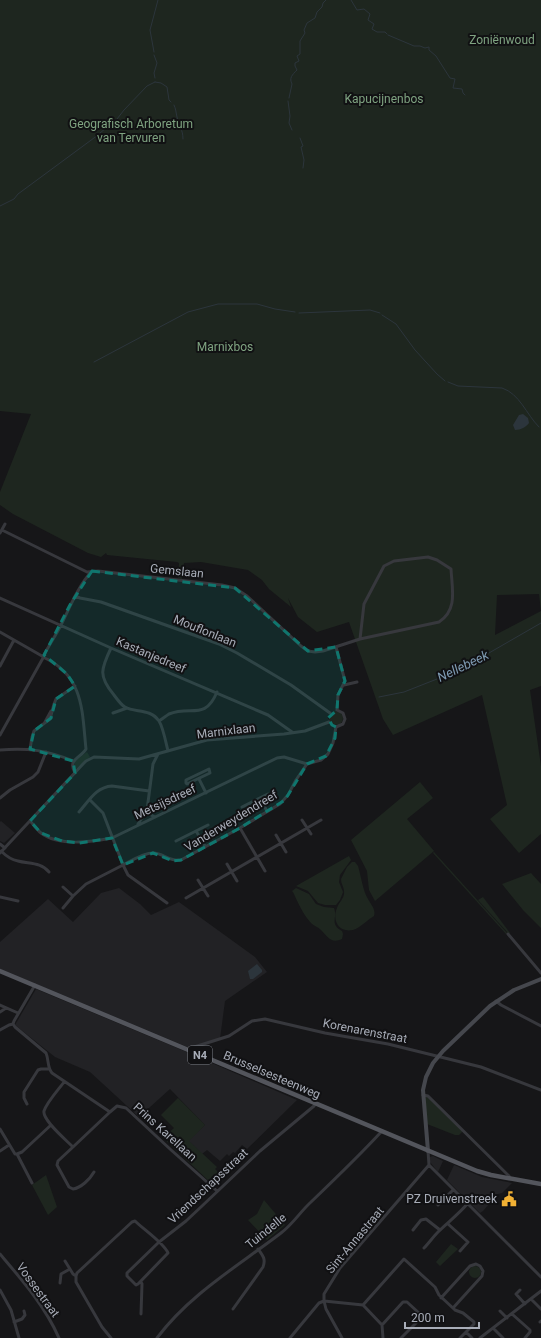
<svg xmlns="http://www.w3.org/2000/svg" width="541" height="1338" font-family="Roboto,sans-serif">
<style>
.built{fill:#222225}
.green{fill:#1e261f;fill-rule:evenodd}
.water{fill:#2c353c}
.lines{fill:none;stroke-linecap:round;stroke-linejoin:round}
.stream{stroke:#2c353c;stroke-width:1}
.street{stroke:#37383d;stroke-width:3}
.secondary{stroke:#45474d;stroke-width:4}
.primary{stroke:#53555c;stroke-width:4.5}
.marked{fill:#0f766e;fill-opacity:0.2;stroke:#0f766e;stroke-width:3;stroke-dasharray:8 5;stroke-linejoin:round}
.labels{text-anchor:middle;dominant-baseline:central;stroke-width:4;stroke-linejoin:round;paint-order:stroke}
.shield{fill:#111113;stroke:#7b7e86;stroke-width:1}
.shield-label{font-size:11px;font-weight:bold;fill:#a8adb8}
.park-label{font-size:12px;fill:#7fa381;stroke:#111113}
.street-label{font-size:12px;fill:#a8adb8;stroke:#111113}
.poi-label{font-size:12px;fill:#a8adb8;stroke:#111113;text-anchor:end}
.water-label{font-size:13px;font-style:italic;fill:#7f9bb3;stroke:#111113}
</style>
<rect width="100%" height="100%" fill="#161618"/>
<!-- built -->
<path class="built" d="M1 821 15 833 4 843 0 841V822Z
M119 888 140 904 151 915 179 902 255 957 267 972 225 1001 220 1039 192 1049 0 969V942L48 899 73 922 101 893Z
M36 989 175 1047 297 1100 247 1149 242 1145 235 1153 233 1152 229 1156 227 1154 220 1161 207 1150 202 1154 188 1141 205 1125 170 1089 139 1117 90 1072 55 1057 15 1025Z
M433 1156 443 1161 438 1172 430 1162V1157Z
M454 1165 482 1177 512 1183 502 1193 498 1194 483 1211 480 1213 447 1180Z"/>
<!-- green -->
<path class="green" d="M0 0H541V686L530 690 541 766V834L519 853 490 819 507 805 482 695 393 735 383 719 349 622 317 632 298 617 288 598 291 607 269 589 262 580 248 570 201 562 184 563 182 579 178 578 179 563 177 562 107 555 106 553 101 557 88 553 13 514 0 505V492L31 414 0 411ZM539 594 541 611 495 635 497 595Z
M329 718a7 7 0 1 1 14 0a7 7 0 1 1-14 0Z
M87 752 90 757 76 769H74L75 761Z
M420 782 433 798 407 819 434 851 375 901 369 890 367 871 351 840Z
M434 852 507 933 506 934 433 853Z
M349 856 351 860 340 875 339 882 343 892 340 900 336 905H325L318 903 308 891 296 886Z
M352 862H355L358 866C361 876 363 891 368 899 371 905 376 909 374 916 367 920 360 928 353 930 338 933 332 920 337 908 339 902 345 898 344 891 344 887 341 884 341 879L347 867Z
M531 873 541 884V928L523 910 502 884Z
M296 888 309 894 316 904 324 907 334 908C338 919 329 923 342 931L343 934 342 939C331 944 328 937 321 930 318 927 314 926 311 923 303 914 298 903 293 892L292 891Z
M483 897 510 933H508L478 900Z
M425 1097H428L463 1131 459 1135H455L427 1124Z
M178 1098 205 1125 189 1141 217 1167 215 1169 218 1172 210 1182 163 1138 174 1128 161 1115Z
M46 1175 57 1207 48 1215 32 1185Z
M264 1200 285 1225 267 1240 248 1220 257 1214Z
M451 1244 458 1249 440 1266 436 1262Z
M469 1272a6 6 0 1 1 12 0a6 6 0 1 1-12 0Z"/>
<!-- water -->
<path class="water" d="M523 414 528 418 529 423C526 427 521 430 515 430L513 425 519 415Z
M257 964 262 970V972L253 979H250L248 971Z"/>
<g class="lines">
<!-- stream -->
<path class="stream" d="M351 0 357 10 364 9 370 14 368 20 374 24 372 29 377 32H385L387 34
M388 35 414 46H420L425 48 429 47V50L436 56 450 78 455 79 453 88 462 89 463 93 465 95
M154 52 150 30 158 0
M154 55 157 63 154 73 155 78
M155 82 161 83 167 87 169 100 171 102
M289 98 292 84C289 78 292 75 297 70L295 66V63L299 61 297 56 300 54V41L305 33 304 30 307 23 315 18 317 12 322 7 323 3 326 0
M288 101 290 116 289 123 292 130
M174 105C176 109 176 113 177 117 179 127 183 129 183 139
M100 133 117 119 124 110 147 86 155 82
M300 138 303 146 301 147 304 160 303 168
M0 206 14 199 18 194 98 135
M299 313 370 310 380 313
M382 315 396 324 415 350 437 374 445 381
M94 362 188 312 218 304H257L275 309 295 312
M448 382 458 386 502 388C520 394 526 414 539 427
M379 697 404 692 437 679 482 657 541 623"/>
<!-- street -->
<path class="street" d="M2 530 87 572 98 571 222 585 235 588 247 596 301 646 308 651 315 652 323 651 360 639 439 622C458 610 452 589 451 569L437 560 428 557 394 561 384 566 364 604 360 639
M0 533 5 524
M75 596 80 598 101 602 219 644 237 653 291 685 330 713
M0 598 111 648 268 715 292 732
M0 632 42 656
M336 647 345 681 338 695 337 710
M111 648C101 669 98 676 114 695 117 699 121 705 125 707 135 713 150 708 159 721 163 727 166 743 168 751
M44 655C49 645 56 635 61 625 70 607 78 586 92 571
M45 658C84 677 82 711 86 749 81 758 67 759 75 773
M0 666 14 640
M344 685 357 682
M113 713 127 708
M159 721C162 719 166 716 169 714 191 705 205 721 217 692
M45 722 51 711
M336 727 343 724 345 719 343 713 337 710
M0 735 43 658
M30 749 32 737 34 731 50 719 54 704 56 699 75 686
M0 750C28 748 47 750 73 761
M209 769 210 773 187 784 186 783V780Z
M199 779 206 793
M0 798 10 790 33 777 38 772 46 752
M260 799 267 811
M90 800 103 813 123 865C131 861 143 853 153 853 164 853 168 862 181 860L240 828 280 804 288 795 296 780 307 764 321 760 328 754 333 743 336 727
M242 807 268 794
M147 810 149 814 155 817
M79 812C89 801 96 787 112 786L149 791
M302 820 311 834
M30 821C34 825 37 830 41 833 59 847 92 842 112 838L277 758 284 757 307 764
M138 824 147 810 153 764 158 754
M240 828 265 871
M196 831 205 846
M276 835 286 852
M176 841 208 825
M0 844 5 848
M1 851C6 856 12 860 18 861 29 864 41 862 49 872
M0 853 83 764 86 761 94 757 139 759 207 740 284 734 305 731 329 722
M227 864 237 881
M198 880 208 896
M63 887 73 896
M0 897 18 901
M186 898 321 820
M63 908 73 896 86 884 123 865 128 875 167 903
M508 934 541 973
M496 1001 501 1005 541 1026
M0 1005 18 1013
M0 1012 6 1008
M13 1024 15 1027 46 1053C49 1060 47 1067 52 1073L110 1112 117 1106 126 1108 170 1149 217 1191
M13 1024 14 1021 35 985
M0 1030 9 1025 13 1024
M189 1051 191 1048 229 1036 252 1021 265 1019 325 1033 388 1044 481 1067 541 1090
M64 1082C59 1089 47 1102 44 1111 42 1120 66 1140 73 1147L110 1112
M423 1095 428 1096 509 1176 510 1179
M27 1104 24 1098V1092L38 1070 41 1069H48
M0 1129 15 1154H17L32 1183
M73 1147 58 1161 57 1165 69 1187 73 1189C81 1188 90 1179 94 1172
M0 1151 9 1145
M17 1154 22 1152 51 1125
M429 1165 541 1277
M438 1205 453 1190
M448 1224 468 1242 460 1251
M413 1230 421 1220 426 1219 440 1230
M424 1248C429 1243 433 1237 438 1232 448 1222 459 1214 468 1203
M0 1254C22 1280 45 1306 59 1338
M65 1261 73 1274 76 1276V1282L102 1327 111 1338
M76 1276 77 1273 132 1222 135 1221C143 1229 164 1243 168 1253L138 1284 136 1285 127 1276V1273L159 1242 186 1221 202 1206 260 1151 314 1106 315 1104
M141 1282 142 1284 141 1314
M60 1283 61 1274 70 1269
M0 1290 11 1310 19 1338
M520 1290 516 1294 525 1304
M441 1298 470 1266 476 1264 480 1266 483 1271 482 1276 453 1308
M531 1299 541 1309
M363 1305 404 1259 435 1287 439 1295 455 1310 463 1313 474 1322V1324L460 1338
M233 1309 263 1267C266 1259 263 1256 258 1249
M500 1311 507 1318
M512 1314 530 1330V1332L525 1338
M14 1322 22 1319 25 1315 24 1311
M540 1322 541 1321
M382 1325 403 1302H407L420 1314 421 1318 401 1338
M493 1328 503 1338
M466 1332 472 1338
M157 1338C190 1294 238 1266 281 1233 293 1224 300 1212 311 1202 335 1179 359 1156 382 1131
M290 1338 319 1303 324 1301V1294L340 1268 429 1165 428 1151
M342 1338 326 1309 324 1301 363 1305 382 1325 383 1338
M480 1338 541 1291"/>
<!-- secondary -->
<path class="secondary" d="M428 1151 423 1090 426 1077 433 1063 443 1051 490 1006 514 990 541 979"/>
<!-- primary -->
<path class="primary" d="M0 971 477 1171 491 1175 541 1184"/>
</g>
<!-- marked area -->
<path class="marked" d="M92 571 235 588 308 651 336 647 345 681 338 695 337 710 328 718 332 725 336 727 335 738 326 756 307 764 285 800 240 828 181 860 173 861 153 853 123 865 112 838 79 843 62 841 41 833 30 821 75 773 73 761 30 749 34 731 51 718 56 699 75 686 67 674 44 655 71 603Z"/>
<!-- icons -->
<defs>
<g id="civic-bare" transform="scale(1.2)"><path d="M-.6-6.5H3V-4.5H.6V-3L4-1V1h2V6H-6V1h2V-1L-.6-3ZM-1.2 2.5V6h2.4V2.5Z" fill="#f2b134" stroke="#111113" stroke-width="2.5" paint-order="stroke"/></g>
</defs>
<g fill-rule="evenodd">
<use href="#civic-bare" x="509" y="1199"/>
</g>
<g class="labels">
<!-- shield labels -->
<rect class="shield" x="188" y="1046" width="24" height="18" rx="3"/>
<g class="shield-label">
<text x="200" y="1055">N4</text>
</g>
<!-- park labels -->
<g class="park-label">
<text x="502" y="40">Zoniënwoud</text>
<text x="384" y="99">Kapucijnenbos</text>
<text x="131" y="124">Geografisch Arboretum<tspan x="131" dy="14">van Tervuren</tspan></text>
<text x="225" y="347">Marnixbos</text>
</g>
<!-- street labels -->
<g class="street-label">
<text transform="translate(177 571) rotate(6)">Gemslaan</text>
<text transform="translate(205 631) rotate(22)">Mouflonlaan</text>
<text transform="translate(151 655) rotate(23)">Kastanjedreef</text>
<text transform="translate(226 731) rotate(-7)">Marnixlaan</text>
<text transform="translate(165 802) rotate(-25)">Metsijsdreef</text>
<text transform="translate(231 821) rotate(-31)">Vanderweydendreef</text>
<text transform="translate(365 1031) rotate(11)">Korenarenstraat</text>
<text transform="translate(272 1075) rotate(23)">Brusselsesteenweg</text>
<text transform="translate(165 1132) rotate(42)">Prins Karellaan</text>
<text transform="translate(208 1186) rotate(-43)">Vriendschapsstraat</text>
<text transform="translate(266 1231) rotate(-39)">Tuindelle</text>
<text transform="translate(355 1240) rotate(-50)">Sint-Annastraat</text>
<text transform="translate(38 1290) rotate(54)">Vossestraat</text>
</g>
<!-- poi labels -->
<g class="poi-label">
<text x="497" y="1199">PZ Druivenstreek</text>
</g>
<!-- water labels -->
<g class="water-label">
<text transform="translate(463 666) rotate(-26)">Nellebeek</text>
</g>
</g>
<!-- scale -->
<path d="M405 1322v6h74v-6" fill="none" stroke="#a8adb8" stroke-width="2"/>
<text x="411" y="1322" font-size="12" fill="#a8adb8" stroke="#111113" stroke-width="3" paint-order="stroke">200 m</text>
</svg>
